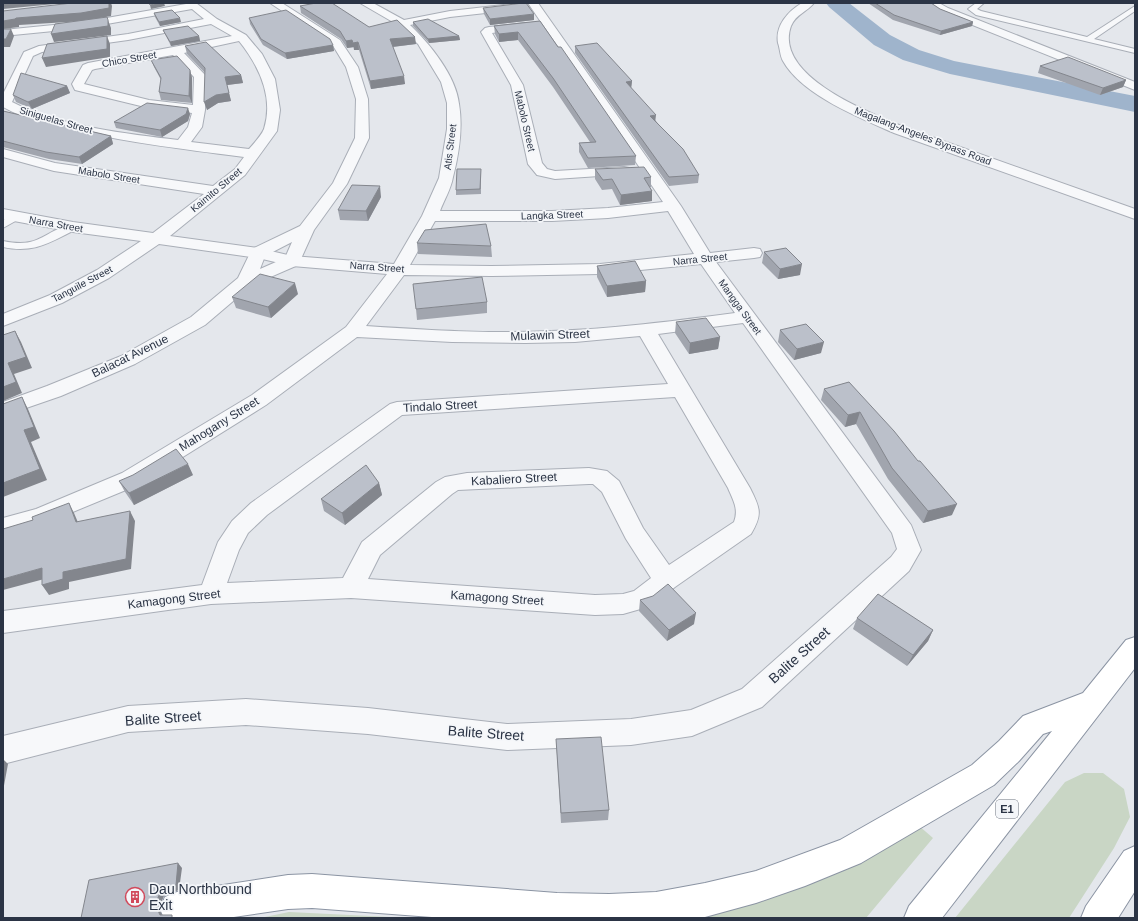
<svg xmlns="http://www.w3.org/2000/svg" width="1138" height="921" font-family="Helvetica,sans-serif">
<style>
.green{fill:#c9d6c5}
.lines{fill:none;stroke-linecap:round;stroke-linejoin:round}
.river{fill:#9fb4cc;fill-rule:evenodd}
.service-casing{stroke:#a9aeb7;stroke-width:2}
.minor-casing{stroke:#a9aeb7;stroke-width:2}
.tertiary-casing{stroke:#a9aeb7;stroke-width:2}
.motorway-casing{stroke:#8b94a3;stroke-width:2}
.service{fill:#f7f8fa;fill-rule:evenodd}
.minor{fill:#f7f8fa;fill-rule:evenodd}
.tertiary{fill:#f7f8fa;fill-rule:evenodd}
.motorway{fill:#fff;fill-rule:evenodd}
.wall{fill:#a1a5ae}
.shaded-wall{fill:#83868d}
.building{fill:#bbc0ca;stroke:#83868d}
.labels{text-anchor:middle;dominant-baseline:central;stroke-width:3.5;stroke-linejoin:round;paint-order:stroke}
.far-street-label{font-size:10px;fill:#2b3445;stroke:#f4f6f9}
.shield{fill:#f4f6f9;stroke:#676e7b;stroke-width:1}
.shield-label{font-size:11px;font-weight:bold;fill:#2b3445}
.street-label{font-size:12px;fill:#2b3445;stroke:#f4f6f9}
.near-street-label{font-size:14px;fill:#2b3445;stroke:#f4f6f9}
.near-poi-label{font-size:14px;fill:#2b3445;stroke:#f4f6f9;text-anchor:start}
</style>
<rect width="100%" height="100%" fill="#e4e7ec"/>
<!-- green -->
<path class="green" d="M1084 773H1103L1124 789 1130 817 1114 848 1069 918H955L1065 782Z
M918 825 933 838 866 918H660Z
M289 912 411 918H260Z"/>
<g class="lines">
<!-- river -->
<path class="river" d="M826 3H849L890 35 919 50 954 61 1135 96V112L950 74 903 60 874 45 829 7Z"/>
<!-- service casing -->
<g class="service-casing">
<path id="service" d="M976 3H984L977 9 981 11 1087 37 1135 6V11L1094 39 1135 49V53L976 15 968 9Z
M15 214 19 215 20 217 19 219 3 228V220Z
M73 224 77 225 78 227 77 229C50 242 34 254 3 247V241C41 249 42 231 73 224Z"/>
</g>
<!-- minor casing -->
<g class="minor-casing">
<path id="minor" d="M185 3H196L217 19 246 35 262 54 275 79 280 110 277 131 245 175 170 236 258 248 292 256 394 264 422 216 439 178 447 129V103L441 82 418 44 398 25 360 3H373L404 20 450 11 513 4 518 7 513 10 450 17 410 25C430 44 456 76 459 104 463 128 459 154 453 177 451 189 444 200 440 211H552L608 208 663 202 528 3H538L681 206 710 253 754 248 760 249 762 253 760 257 754 258 716 262 911 525 921 550 909 571 762 707 692 736 631 745 507 750 368 734 246 725 128 732 3 764V736L128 706 246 699 368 708 507 724 631 719 691 710 742 689 891 557 897 549 892 533 743 323 658 334 750 488C760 508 763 514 751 534L675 587 651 606 623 614 595 615 351 598 211 604 3 633V611L202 585 218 542 232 521 251 503 390 404 397 402 668 384 640 336 575 342 525 343 452 342 357 337 266 405 138 485 51 521 3 536V518L36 509 122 473 252 395 346 327 387 274 292 266 258 258 159 244 109 278 62 303 3 326V314L50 295 97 270 141 241 73 232 3 219V209L73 222 153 233 204 194 54 171 3 157V149L55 163 213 186 235 169 244 157C188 150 133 143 78 131 52 126 26 120 3 107V94L24 52 39 46 128 34 204 19 192 9 84 28 3 36V30L84 22 186 4ZM211 24 232 36 88 63 83 65 72 84 75 90 149 108 192 113 188 127 178 140C128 134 57 126 12 102L33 56 42 52 128 40ZM239 41C259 66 274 97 264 129 261 136 254 143 249 149L191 142 202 127 205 110 206 76 184 53ZM173 55 194 77 193 105 149 100 84 84 92 70 95 69ZM668 211 694 254 600 264 491 266 410 265 435 221H552L608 218ZM701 264 735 313C674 321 613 329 551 331 490 334 428 330 366 326L404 275 491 276 600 274ZM675 397 728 488C733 500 739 509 734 522L669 565 643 528 619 481 607 471 589 468 467 473 445 477 436 482 362 542 343 578 227 583 239 550 248 533 267 515 402 415ZM589 484H593L602 492 626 539 651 578 634 591 623 594 595 595 368 579 380 555 452 494 458 490Z
M927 3H939L948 8 1135 82V90L940 12Z
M525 23 530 26 529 28 492 33 523 85 542 163 547 169 555 171 624 167 629 168 631 171 629 174 555 179 537 175 528 164 511 85 481 32 485 28 489 27Z"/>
</g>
<!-- tertiary casing -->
<g class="tertiary-casing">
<path id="tertiary" d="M270 3H282L340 40 358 67 368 99 369 138 347 184 314 230 300 261 298 265 252 285 205 325 135 364 61 396 3 416V402L47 386 121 356 191 317 238 278 252 249 300 226 333 183 355 138 356 99 346 67 332 44ZM292 242 285 258 260 269 265 256Z
M802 3H814C807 12 796 14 791 26 773 76 870 113 904 127L1135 209V219L894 133C860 118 802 95 783 61 780 56 780 48 778 43 775 26 788 11 802 3Z"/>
</g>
<!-- motorway casing -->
<g class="motorway-casing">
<path id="motorway" d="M1135 637V668L942 918H904L909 906 1052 731 1043 734 1019 761 994 785 861 863 805 886 756 903 705 917 698 918H445L312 908 288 909 227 918H164L160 909 165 897 177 892 288 875 312 874 557 893 609 894 656 892 705 883 756 871 840 840 972 765 999 741 1023 716 1083 693 1126 640Z
M1135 846V891L1118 918H1081L1086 906 1124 851Z"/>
</g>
<!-- service -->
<use href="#service" class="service"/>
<!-- minor -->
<use href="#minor" class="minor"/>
<!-- tertiary -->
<use href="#tertiary" class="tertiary"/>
<!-- motorway -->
<use href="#motorway" class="motorway"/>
</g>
<!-- wall -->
<path class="wall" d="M868 3H931L940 9 973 22 972 26 940 35 893 20Z
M300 6 369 27 416 44 393 47 405 84 371 89 359 50H354V47L347 48 341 39 301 13Z
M483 8 534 14V20L490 25 484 14Z
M154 13 181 22 160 26 155 17Z
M249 18 333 45 334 51 287 59 263 45 250 24Z
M540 21 636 156 635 165 588 168 579 152V143L590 142 553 87 518 40 499 42 495 34 494 26Z
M413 22 459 36 460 40 429 43 413 26Z
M163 30 199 36 200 41 171 46Z
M185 46 241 75 243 83 227 85 231 101 218 103 207 110 205 73 187 54Z
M575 46 632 81 631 88 656 121 699 175 698 183 669 186 575 53Z
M151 60 190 70 192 78V103L161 100 159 92 161 80 154 67Z
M1040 66 1126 80 1123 87 1100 95 1038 73Z
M67 86 70 93 32 109 16 102 13 95Z
M3 111 111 136 113 144 82 164 49 159 3 147Z
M190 114 188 121 162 137 116 128 114 122Z
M481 169V194L456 195V190Z
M595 169 651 177V187H650L652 191V201L620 205 612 189 602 190 595 179Z
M381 197 368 221 340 220 338 210Z
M417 243 491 246 492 257 418 254Z
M764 252 800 275 778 279 762 263Z
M597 266 646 281 645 292 607 297 597 277Z
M298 294 271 318 236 308 232 297Z
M487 302V313L417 320 416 309Z
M676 322 720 337 718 349 689 354 675 333Z
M780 330 821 353 794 360 778 342Z
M849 382 952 515 923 523 888 479 856 424 845 427 821 400 824 389Z
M193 475 134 505 125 492 119 481Z
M379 483 382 495 345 525 324 511 321 499Z
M640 600 694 624 667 641 639 611Z
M857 618 933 630 928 641 907 666 853 629Z
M556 739 609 810 608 820 561 823Z"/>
<!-- shaded-wall -->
<path class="shaded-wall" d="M3 3H65L3 9Z
M109 3H111L112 6 111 16 84 21 19 25V27L3 29V21L16 18Z
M159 3H164L165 6 151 9 150 5Z
M534 14V20L490 25V19Z
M180 18 181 22 160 26 159 22Z
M108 20 111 28V35L54 42 51 34Z
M973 22 972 26 940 35 941 31Z
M11 29 14 36 10 47H3V39Z
M518 32V40L499 42V34Z
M107 36 110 44V57L46 67 42 58Z
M199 36 200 41 171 46 170 42Z
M459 36 460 40 429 43 428 39Z
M415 37 416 44 391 47 390 39Z
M352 40 354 47 347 48 346 41Z
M358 42 359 50H354L353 43Z
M333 45 334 51 287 59 285 53Z
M190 70 192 78V103L189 96Z
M241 75 243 83 227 85 225 77Z
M404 76 405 84 371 89 370 81Z
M1126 80 1123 87 1100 95 1103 88Z
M632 81 631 89 626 82Z
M67 86 70 93 32 109 28 102Z
M229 93 231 101 218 103 207 110 204 102 216 95Z
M188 108 190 114 188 121 162 137 160 130Z
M656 115 655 123 650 116Z
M111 136 113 144 82 164 79 157Z
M380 186 381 197 368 221 366 211Z
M652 191V201L620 205 621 195Z
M802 264 800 275 778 279 780 269Z
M646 281 645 292 607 297V286Z
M295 283 298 294 271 318 268 307Z
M15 331 21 342 32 368 14 374 22 393 3 401V387Z
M720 337 718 349 689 354 690 343Z
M824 342 821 353 794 360 797 349Z
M22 397 28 409 40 438 31 442 47 480 3 497V483L24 430Z
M860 412 856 424 845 427 848 415Z
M188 464 193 475 134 505 129 493Z
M379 483 382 495 345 525 342 513Z
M69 503 74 513 82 532 76 522Z
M957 504 952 515 923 523 928 511Z
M130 511 135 521 131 569 69 582V589L49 595 42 585Z
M42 568 48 578 3 590V579Z
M696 613 694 624 667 641 669 630Z
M933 630 928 641 907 666 913 655Z
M3 759 8 764 3 791Z
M178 863 182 868 179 890 164 896 159 908 163 918 160 915 155 904 161 891Z"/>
<!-- building -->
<path class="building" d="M72 3H109V8L81 13 16 18 15 19 3 21V11Z
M149 3H159L150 5Z
M316 3H332L369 27 397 20 415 37 390 39 404 76 370 81 358 42 353 43 352 40 346 41 340 31 300 6Z
M523 3H526L534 14 490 19 483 8Z
M875 3H931L940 9 973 22 941 31 894 15Z
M172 10 180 18 159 22 154 13Z
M286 10 330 39 333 45 285 53 261 39 249 18Z
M107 17 108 20V26L51 34 55 24Z
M428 19 459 36 428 39 413 22Z
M540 21 558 47H561L636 156 588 158 579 143 596 142 553 78 518 32 499 34 494 26Z
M188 26 199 36 170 42 163 30Z
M3 29H11L6 39H3Z
M107 36V49L42 58 47 44Z
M206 42 241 75 225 77 229 93 216 95 204 102 205 68 185 46Z
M597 43 632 81 626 82 656 115 650 116 683 149 699 175 669 177 575 46Z
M177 56 190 70 189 96 159 92 161 78 151 60Z
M1068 57 1126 80 1103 88 1040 66Z
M21 73 67 86 28 102 13 95Z
M147 103 188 108 186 114 160 130 114 122Z
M3 111 111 136 79 157 46 152 3 141Z
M644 167 651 177 644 178 652 191 621 195 612 179 603 180 595 169Z
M457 169H481L480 189 456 190Z
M352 185 380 186 366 211 338 210Z
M486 224 491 246 417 243 425 230Z
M786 248 802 264 780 269 764 252Z
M635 261 646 281 607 286 597 266Z
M260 274 295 283 268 307 232 297Z
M482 277 487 302 416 309 413 284Z
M706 318 720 337 690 343 676 322Z
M806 324 824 342 797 349 780 330Z
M15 331 26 357 8 363 16 382 3 387V335Z
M849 382 894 431 918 461H920L957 504 928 511 892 468 860 412 848 415 824 389Z
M22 397 34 427 24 430 40 469 3 483V404Z
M176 449 188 464 129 493 119 481 133 475Z
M366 465 379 483 342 513 321 499Z
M69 503 76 522 130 511 126 559 63 572V579L42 585V568L3 579V529L33 520 32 517Z
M668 584 696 613 669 630 640 600 653 596Z
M878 594 933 630 913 655 857 618Z
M601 737 609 810 561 813 556 739Z
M178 863 176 885 161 891 155 904 160 915H172V918H81L89 880Z"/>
<!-- icons -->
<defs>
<g id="building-ring" transform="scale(1)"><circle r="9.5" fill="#f4f6f9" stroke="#d1495b" stroke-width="1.5"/><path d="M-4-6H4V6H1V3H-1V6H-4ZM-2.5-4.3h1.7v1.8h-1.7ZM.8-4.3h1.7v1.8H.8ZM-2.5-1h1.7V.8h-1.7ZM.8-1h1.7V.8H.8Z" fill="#d1495b"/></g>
</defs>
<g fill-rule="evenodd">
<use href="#building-ring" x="135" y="897"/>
</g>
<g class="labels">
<!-- far-street labels -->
<g class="far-street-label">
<text transform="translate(129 59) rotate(-10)">Chico Street</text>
<text transform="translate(56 120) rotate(16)">Siniguelas Street</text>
<text transform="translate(525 121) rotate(77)">Mabolo Street</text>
<text transform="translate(923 136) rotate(21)">Magalang-Angeles Bypass Road</text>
<text transform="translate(450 147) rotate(-83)">Atis Street</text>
<text transform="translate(109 175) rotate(9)">Mabolo Street</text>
<text transform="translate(216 190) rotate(-40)">Kaimito Street</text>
<text transform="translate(552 215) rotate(-2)">Langka Street</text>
<text transform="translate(56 224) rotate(10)">Narra Street</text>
<text transform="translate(700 259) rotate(-6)">Narra Street</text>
<text transform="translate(377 267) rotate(4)">Narra Street</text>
<text transform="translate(82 284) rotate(-28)">Tanguile Street</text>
<text transform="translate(740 307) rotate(54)">Mangga Street</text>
</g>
<!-- shield labels -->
<rect class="shield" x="996" y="800" width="22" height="18" rx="3"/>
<g class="shield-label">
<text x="1007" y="809">E1</text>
</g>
<!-- street labels -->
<g class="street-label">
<text transform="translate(550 335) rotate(-2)">Mulawin Street</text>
<text transform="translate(130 356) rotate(-26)">Balacat Avenue</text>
<text transform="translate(440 406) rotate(-3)">Tindalo Street</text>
<text transform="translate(219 424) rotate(-32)">Mahogany Street</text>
<text transform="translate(514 479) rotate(-3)">Kabaliero Street</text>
<text transform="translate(497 598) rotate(4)">Kamagong Street</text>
<text transform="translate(174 599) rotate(-7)">Kamagong Street</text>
</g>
<!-- near-street labels -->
<g class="near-street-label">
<text transform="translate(799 655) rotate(-42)">Balite Street</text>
<text transform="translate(163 718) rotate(-4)">Balite Street</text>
<text transform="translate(486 733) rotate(4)">Balite Street</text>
</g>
<!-- near-poi labels -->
<g class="near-poi-label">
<text x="149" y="889">Dau Northbound<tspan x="149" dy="16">Exit</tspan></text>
</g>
</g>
<!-- border -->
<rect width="1138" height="921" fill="none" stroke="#2b3445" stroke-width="8"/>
</svg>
